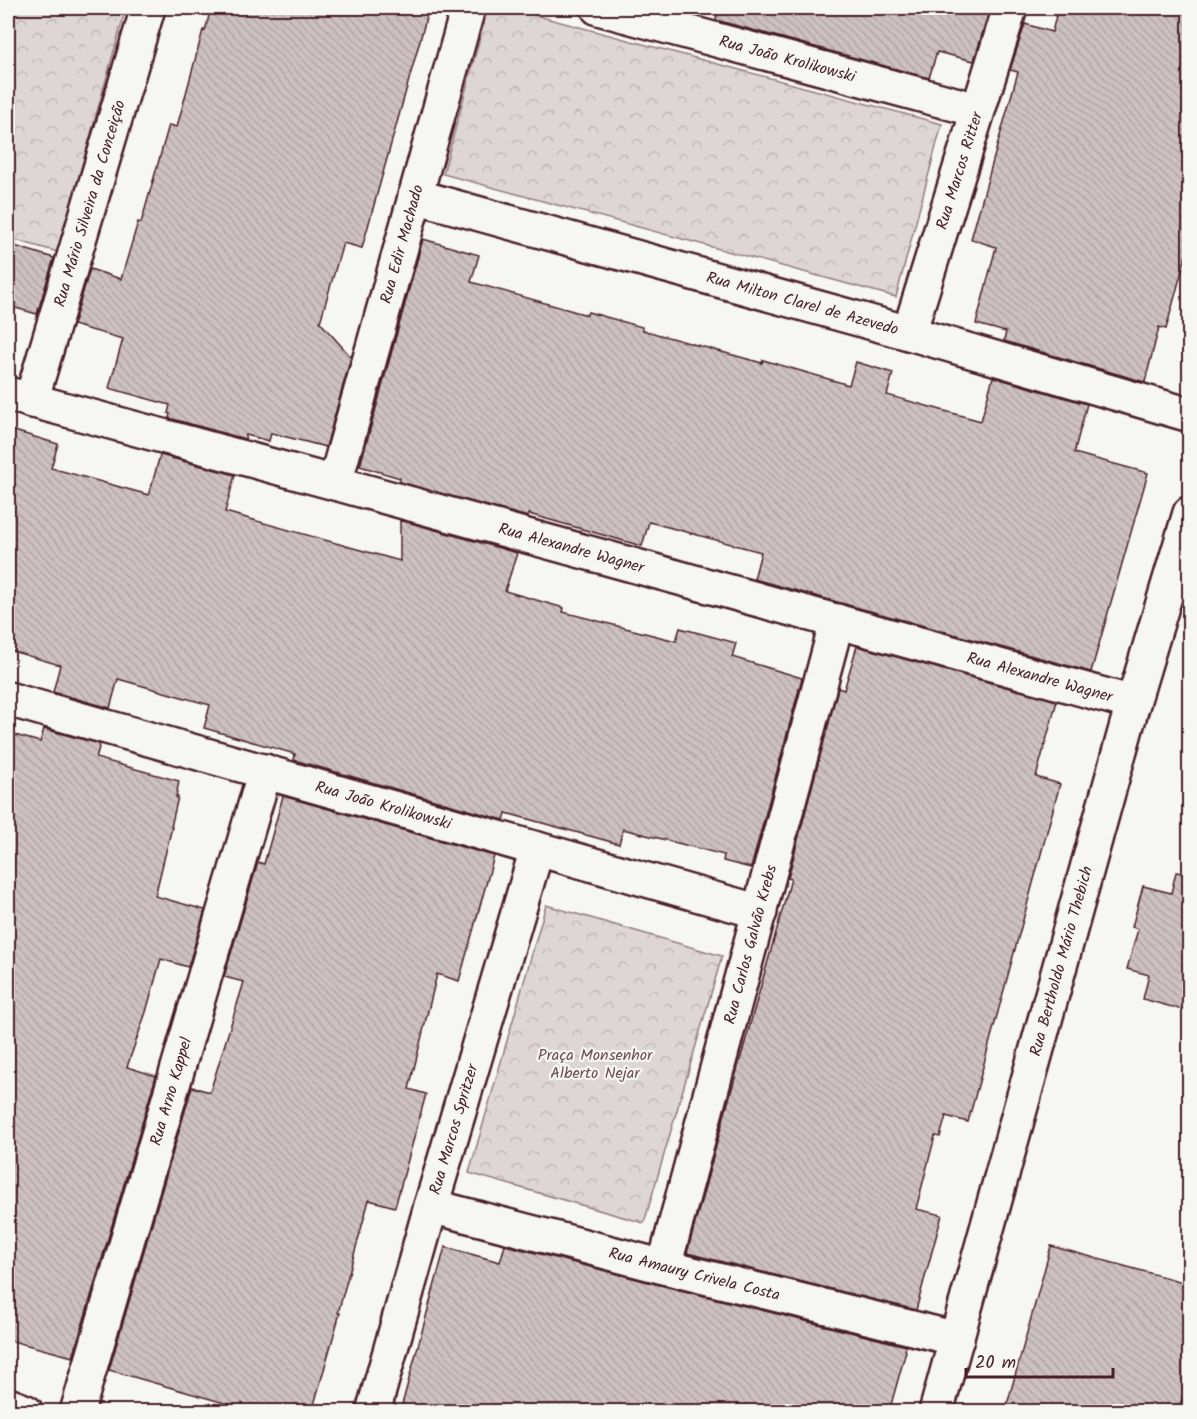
<svg xmlns="http://www.w3.org/2000/svg" width="1197" height="1419" font-family="Kalam,sans-serif">
<style>
.forest{fill:url(#forest-crowns);stroke:#947a80;stroke-width:1.5}
.building{fill:url(#building-back-hatch);stroke:#4a1f2b;stroke-width:1.5}
.lines{fill:none;stroke-linecap:round;stroke-linejoin:round}
.minor-casing{stroke:#4a1f2b;stroke-width:38}
.minor{stroke:#f6f6f2;stroke-width:33}
.labels{text-anchor:middle;dominant-baseline:central;stroke-width:4.5;stroke-linejoin:round;paint-order:stroke}
.street-label{font-size:16px;fill:#4a1f2b;stroke:#f6f6f2}
.park-label{font-size:16px;fill:#6f4d56;stroke:#f6f6f2}
</style>
<defs>
<pattern id="forest-crowns" width="20" height="18" patternUnits="userSpaceOnUse" patternTransform="scale(1.5)"><rect width="20" height="18" fill="#ddd6d5"/><path d="M2 6a3 3 0 1 1 6 0M12 15a3 3 0 1 1 6 0" fill="none" stroke="#bfb7b7"/></pattern>
<pattern id="building-back-hatch" width="6" height="6" patternUnits="userSpaceOnUse" patternTransform="scale(1.5)"><rect width="6" height="6" fill="#ccc1c0"/><path d="M-1 5l2 2M0 0l6 6M5-1l2 2" fill="none" stroke="#b1a5a5"/></pattern>
</defs>
<rect width="100%" height="100%" fill="#f6f6f2"/>
<filter id="ink" filterUnits="userSpaceOnUse"><feTurbulence type="fractalNoise" baseFrequency=".0167" numOctaves="2"/><feDisplacementMap in="SourceGraphic" scale="12" xChannelSelector="R" yChannelSelector="G"/><feConvolveMatrix kernelMatrix="1 2 1 2 8 2 1 2 1" color-interpolation-filters="sRGB"/></filter>
<g filter="url(#ink)">
<!-- forest -->
<path class="forest" d="M8 8H126L58 252 8 238Z
M488 8H508L942 124 896 297 443 174Z
M546 905 722 956 644 1223 469 1173Z"/>
<!-- building -->
<path class="building" d="M211 8H429L362 248 343 243 320 322 351 357 326 447 271 433 269 441 246 435 245 439 169 418 170 414 168 413 170 405 109 388 123 339 73 325 90 269 121 279 138 222 141 223 169 125 177 127 203 30 205 31Z
M718 8H962L988 15 974 61 937 52 929 78 716 20Z
M1058 8H1190V241L1166 329 1159 327 1145 382 1004 341 1006 332 976 324 996 247 971 239 1018 72 1010 70 1025 24 1052 32Z
M423 239 479 255 471 282 587 315 588 312 642 327V330L762 363 763 360 849 385 856 362 893 373 887 395 981 421 993 377 1087 404 1074 453 1148 473 1091 672 754 579 761 552 649 522 642 546 529 514 528 517 400 482V478L360 466Z
M8 244 54 258 37 314 8 306Z
M8 429 58 444 51 468 149 495 160 455 235 475 225 512 400 561V520L517 553 505 591 564 608 563 612 676 641 680 628 736 643 732 657 802 678 751 868 723 861 724 855 623 829 619 844 506 813 504 820 294 760 295 754 204 728 210 705 118 679 110 708 53 692 60 665 8 650Z
M857 646 1057 701 1036 777 1060 784 968 1122 946 1116 940 1137 935 1136 916 1209 942 1215 916 1310 687 1253 724 1117 791 879 788 878 838 688 844 690Z
M44 729 100 744 96 758 179 781 176 797H178L171 827H172L155 896 205 910 188 967 161 959 146 1012 127 1067 156 1076 73 1357 8 1340V733L40 742Z
M283 796 494 856 459 981 437 974 409 1089 426 1094 395 1207 369 1200 338 1313H340L312 1412H256L109 1370 192 1087 210 1092 244 982 224 977 258 862 264 864Z
M1176 872 1190 874V1012L1143 999 1149 975 1127 969 1138 929 1132 927 1143 886 1171 893Z
M505 1245 660 1285 906 1346 905 1350 906 1351 889 1412H400L445 1247 500 1262Z
M1051 1246 1190 1284V1370L1178 1412H1005Z"/>
<g class="lines">
<!-- minor casing -->
<g class="minor-casing">
<g id="minor">
<path id="s1" d="M598 8 977 110"/>
<path id="s2" d="M415 196 909 333 1190 415"/>
<path id="s3" d="M909 333 1010 8"/>
<path id="s4" d="M8 394 335 483 1133 703"/>
<path id="s5" d="M31 401 148 8"/>
<path id="s6" d="M335 483 468 8"/>
<path id="s7" d="M8 699 760 912"/>
<path id="s8" d="M431 1206 664 1267 957 1339"/>
<path id="s9" d="M664 1267 837 621"/>
<path d="M8 1405 26 1412"/>
<path id="s10" d="M77 1412 265 771"/>
<path id="s11" d="M373 1412 431 1206 537 849"/>
<path id="s12" d="M936 1412 1133 703 1190 513"/>
</g>
</g>
<!-- minor -->
<use href="#minor" class="minor"/>
</g>
</g>
<g class="labels">
<!-- street labels -->
<g class="street-label">
<text stroke="none"><textPath href="#s1" startOffset="196">Rua João Krolikowski</textPath></text>
<text stroke="none"><textPath href="#s3" startOffset="170">Rua Marcos Ritter</textPath></text>
<text stroke="none"><textPath href="#s5" startOffset="206">Rua Mário Silveira da Conceição</textPath></text>
<text stroke="none"><textPath href="#s6" startOffset="248">Rua Edir Machado</textPath></text>
<text stroke="none"><textPath href="#s2" startOffset="402">Rua Milton Clarel de Azevedo</textPath></text>
<text stroke="none"><textPath href="#s4" startOffset="584">Rua Alexandre Wagner</textPath></text>
<text stroke="none"><textPath href="#s4" startOffset="1070">Rua Alexandre Wagner</textPath></text>
<text stroke="none"><textPath href="#s7" startOffset="390">Rua João Krolikowski</textPath></text>
<text stroke="none"><textPath href="#s9" startOffset="334">Rua Carlos Galvão Krebs</textPath></text>
<text stroke="none"><textPath href="#s12" startOffset="468">Rua Bertholdo Mário Thebich</textPath></text>
<text stroke="none"><textPath href="#s10" startOffset="334">Rua Arno Kappel</textPath></text>
<text stroke="none"><textPath href="#s11" startOffset="294">Rua Marcos Spritzer</textPath></text>
<text stroke="none"><textPath href="#s8" startOffset="272">Rua Amaury Crivela Costa</textPath></text>
</g>
<!-- park labels -->
<g class="park-label">
<text x="595" y="1055">Praça Monsenhor<tspan x="595" dy="18">Alberto Nejar</tspan></text>
</g>
</g>
<!-- margin -->
<rect width="1197" height="1419" fill="none" stroke="#f6f6f2" stroke-width="30"/>
<rect x="15" y="15" width="1167" height="1389" fill="none" stroke="#4a1f2b" stroke-width="2" filter="url(#ink)"/>
<!-- scale -->
<path d="M966 1368v9h147v-9" fill="none" stroke="#4a1f2b" stroke-width="3"/>
<text x="975" y="1368" font-size="18" fill="#4a1f2b" stroke="#f6f6f2" stroke-width="4.5" paint-order="stroke">20 m</text>
</svg>
